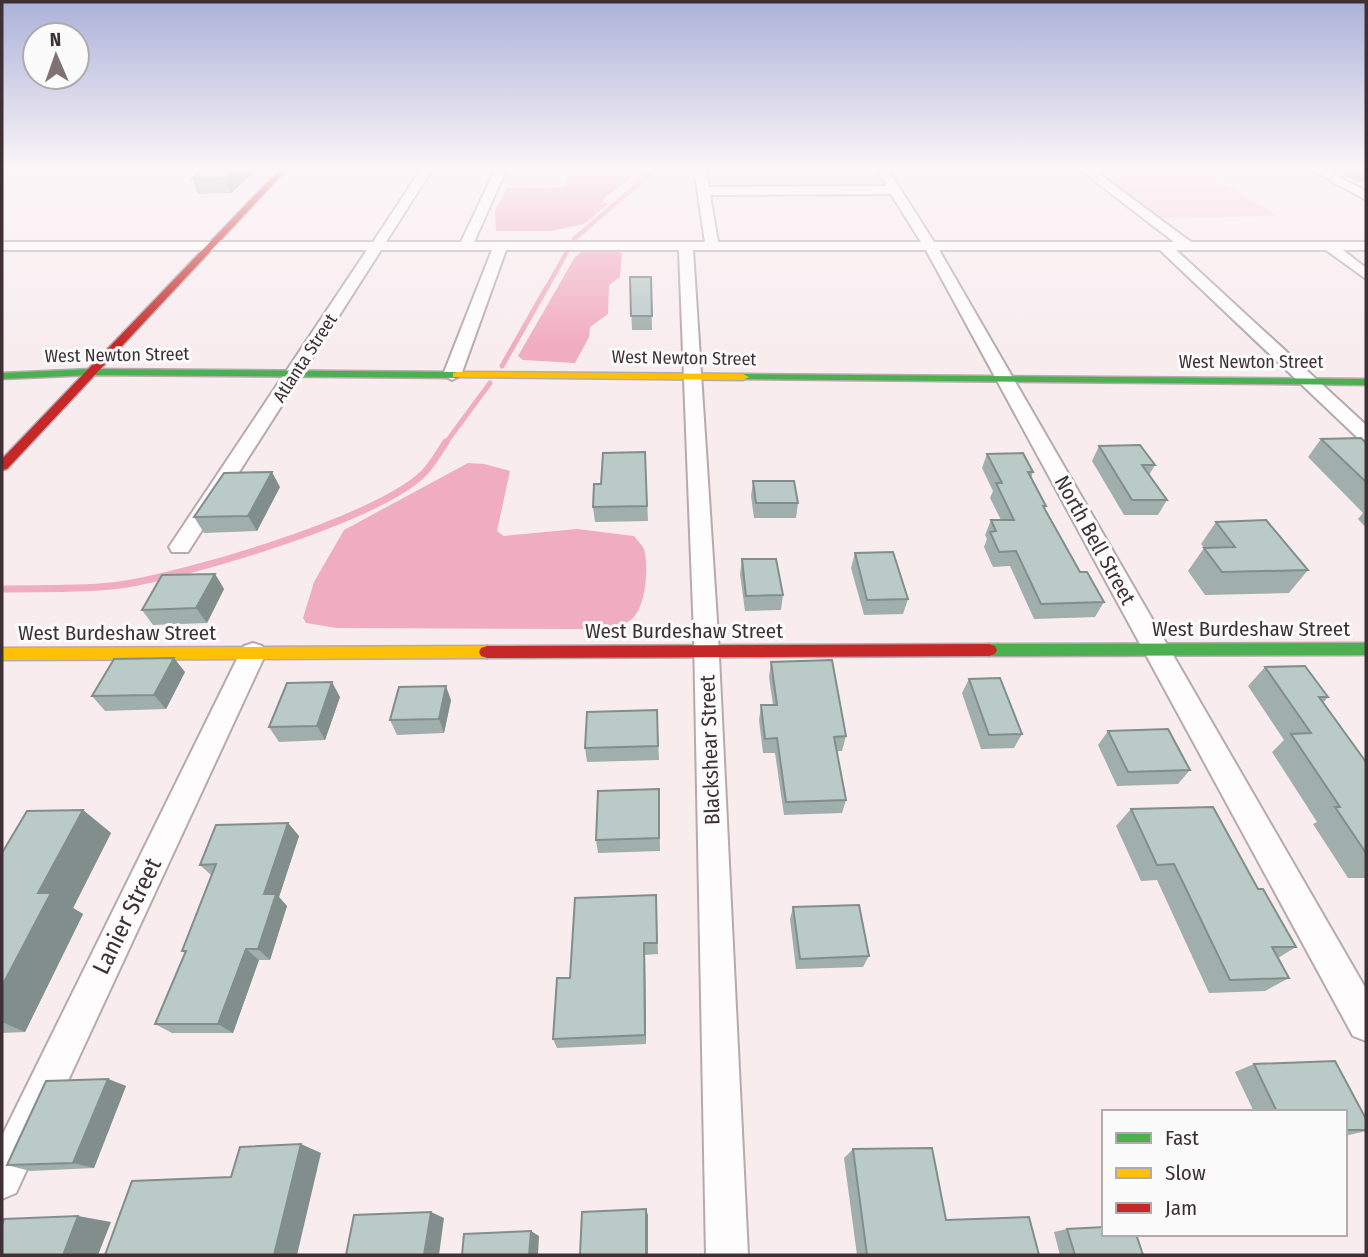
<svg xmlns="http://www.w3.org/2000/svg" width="1368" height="1257" font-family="'Fira Sans Condensed',sans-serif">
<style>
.green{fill:#f9d0db}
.water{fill:#f0adc2}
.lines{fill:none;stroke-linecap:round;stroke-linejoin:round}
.stream-far2{stroke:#f0adc2;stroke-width:4.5}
.stream-far1{stroke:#f0adc2;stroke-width:5}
.stream{stroke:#f0adc2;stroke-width:7}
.street-casing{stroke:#b5aaad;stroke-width:4}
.fast-casing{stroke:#b5aaad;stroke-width:3}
.slow-casing{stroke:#b5aaad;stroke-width:3}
.jam-casing{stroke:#b5aaad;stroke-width:3}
.street{fill:#fefcfd;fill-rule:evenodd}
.fast{fill:#4caf50;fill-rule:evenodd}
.slow{fill:#ffc107;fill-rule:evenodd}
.jam{fill:#c62828;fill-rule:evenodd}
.wall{fill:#a0afab}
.shaded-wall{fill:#828e8b}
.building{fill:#bacbc7;stroke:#828e8b;stroke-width:2}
.labels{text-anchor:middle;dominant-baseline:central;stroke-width:6;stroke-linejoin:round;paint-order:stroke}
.far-street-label{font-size:18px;fill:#3e3034;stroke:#fbfbfb}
.street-label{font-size:21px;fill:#3e3034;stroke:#fbfbfb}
.near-street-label{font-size:24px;fill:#3e3034;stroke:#fbfbfb}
</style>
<rect width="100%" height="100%" fill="#f8ecef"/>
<!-- green -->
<path class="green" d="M1091 168H1154L1166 177 1212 176 1277 216 1161 218Z"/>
<!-- water -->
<path class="water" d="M569 168H634L629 179 604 198 603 202 608 204 584 224 551 231H496L495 211 507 188 563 187 566 186Z
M616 251 622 253 620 277 609 285 608 314 590 327 589 337 575 363 523 360 518 356 575 257 581 252Z
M468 463 484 464 510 471 497 531 504 536 577 529 634 536C637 540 642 545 644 549 649 567 646 607 632 619 621 628 604 628 590 629L337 628 306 623 303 618 314 582 344 530Z"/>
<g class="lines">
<!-- stream-far2 -->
<path class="stream-far2" d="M574 239 657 168
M546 289 568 250"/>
<!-- stream-far1 -->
<path class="stream-far1" d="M502 366 547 287
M445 444 490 383"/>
<!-- stream -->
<path class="stream" d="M2 589C41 588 82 590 120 585 187 575 378 519 424 473 433 464 439 452 446 442"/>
<!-- street casing -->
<g class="street-casing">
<path id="street" d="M422 168H433L386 242H461L496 168H507L474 242H705L694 168H706L709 187 887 186 876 168H887L934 242H1174L1078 168H1091L1191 242H1366V250H1343L1366 268V279L1326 250H1176L1366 425V441L1359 439 1160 250H939L1366 989V1041L1353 1036 926 250H693L718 636 748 1255H706L694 636 679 250H506L461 375 452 380 443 375 492 250H381L188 552H172L169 547 367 250H2V242H373ZM891 194 921 242H718L710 195Z
M1308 168H1322L1366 191V200Z
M253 643 262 646 266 653 16 1193 2 1199V1136L240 653 244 646Z"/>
</g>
<!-- fast casing -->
<g class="fast-casing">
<path id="fast" d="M91 369 457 372 463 375 457 378 91 375 2 379V373Z
M743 374 1366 379V385L739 379 737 377Z
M1366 643V655L989 656 983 654 981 650 983 646 989 644Z"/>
</g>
<!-- slow casing -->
<g class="slow-casing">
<path id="slow" d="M457 372 743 374 749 377 743 380 453 377V373Z
M487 646 493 648 495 652 493 656 487 658 2 660V648Z"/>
</g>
<!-- jam casing -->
<g class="jam-casing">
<path id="jam" d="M281 168H288L7 469 2 470V459Z
M989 644 995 646 997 650 995 654 989 656 487 658 481 656 479 652 481 648 487 646Z"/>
</g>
<!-- street -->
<use href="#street" class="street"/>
<!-- fast -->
<use href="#fast" class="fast"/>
<!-- slow -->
<use href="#slow" class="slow"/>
<!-- jam -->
<use href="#jam" class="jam"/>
</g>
<!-- wall -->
<path class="wall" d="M258 168 231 193 198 194 192 179Z
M1331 168H1366V182H1356Z
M630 277H651L652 330H632Z
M1321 439 1366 443V528L1358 519 1363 513 1308 457Z
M1099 446 1155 465 1149 475 1167 500 1158 515H1124L1092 461Z
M645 452 648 521 595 522 593 507Z
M987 454 1033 472 1031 478 1046 506 1045 509 1080 572 1104 602 1095 617 1034 619 1010 566 993 567 984 547 987 539 985 535 991 520H1001L990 498 993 491 982 468Z
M753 481 798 503 796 518H754L751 496Z
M280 487 257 531 204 533 194 517Z
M1216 522 1308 570 1289 593 1205 595 1188 571 1204 548 1201 544Z
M855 553 908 599 903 614 864 615 851 568Z
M742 559 783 595 781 610 745 611 740 574Z
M215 574 224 589 207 623 153 625 142 610Z
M771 662 846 736 842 751H836L846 800 842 813 784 815 775 753H763L759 720 761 705H773L769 677Z
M1265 667 1328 697 1323 703 1366 762V878H1348L1313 824 1317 822 1272 752 1284 740 1248 686Z
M185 672 166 709 105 711 92 696Z
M969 679 1022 734 1014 748 981 749 962 693Z
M340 697 325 740 279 742 269 727Z
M451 700 444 733 397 735 390 720Z
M657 710 659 760 587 762 585 748Z
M1108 731 1190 770 1178 784 1117 786 1098 745Z
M659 789 660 851 598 853 596 840Z
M1131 809 1258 889 1296 947 1278 958 1289 978 1265 991 1209 993 1157 880 1141 881 1116 826Z
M83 810 111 833 73 908 83 914 25 1032 2 1033V853Z
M288 823 299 836 279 897 287 906 270 960H259L233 1033H172L155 1024 185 953 182 951 212 876 200 865Z
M656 895 658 954 645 955 646 1044 557 1048 553 1039 570 978Z
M793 907 869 956 863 967 796 969 790 919Z
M1254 1064 1366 1119V1131L1345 1136V1112H1254L1235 1072Z
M108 1079 126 1086 94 1168 30 1171 7 1165Z
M853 1149 946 1220 1039 1255H857L844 1158Z
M1067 1229 1143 1255H1060L1054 1232Z"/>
<!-- shaded-wall -->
<path class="shaded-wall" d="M236 168H258L231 193 225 178Z
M272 472 280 487 257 531 248 516Z
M215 574 224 589 207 623 196 608Z
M174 658 185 672 166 709 154 695Z
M332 682 340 697 325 740 317 726Z
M446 686 451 700 444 733 439 719Z
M83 810 111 833 73 908 83 914 25 1032 2 1022V986L38 893Z
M288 823 299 836 279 897 287 906 270 960 258 949 264 894Z
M644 943 645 955 646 1044 645 1035Z
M246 949 259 960 233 1033 218 1024Z
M108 1079 126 1086 94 1168 73 1163Z
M301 1144 321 1153 297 1255H274Z
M646 1209 648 1215V1255H646Z
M431 1212 444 1218 439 1255H424Z
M78 1216 111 1222 98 1255H63Z
M531 1231 539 1236 538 1255H529Z"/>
<!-- building -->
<path class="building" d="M203 168H236L225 178 192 179Z
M630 277H651L652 316H631Z
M1361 438 1366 443V482L1321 439Z
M1140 445 1155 465H1142L1167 500H1132L1099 446Z
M645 452 647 506 593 507 594 484H601L603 453Z
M1023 453 1033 472H1028L1046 506H1043L1080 572H1087L1104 602 1041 604 1016 551 999 552 990 532 996 531 991 520H1014L996 483H1002L987 454Z
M272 472 248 516 194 517 224 473Z
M753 481H794L798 503H756Z
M1266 520 1308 570 1222 572 1204 548 1235 547 1216 522Z
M893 552 908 599 867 600 855 553Z
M742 559H776L783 595 746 596Z
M215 574 196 608 142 610 162 575Z
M174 658 154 695 92 696 114 659Z
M832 660 846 736 834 737 846 800 786 802 777 738 765 739 761 705H777L771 662Z
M1305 666 1328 697H1319L1366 762V853L1335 807H1340L1291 734 1311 733 1265 667Z
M1000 678 1022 734 989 735 969 679Z
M332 682 317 726 269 727 287 683Z
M446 686 439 719 390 720 399 687Z
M657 710 658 746 585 748 587 712Z
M1168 729 1190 770 1128 772 1108 731Z
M659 789V838L596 840 598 791Z
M1213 807 1258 889H1263L1296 947H1272L1289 978 1230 980 1174 864 1157 865 1131 809Z
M83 810 38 893H51L2 986V853L27 811Z
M288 823 264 894H276L258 949H246L218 1024H155L186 951H182L216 864 200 865 216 825Z
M656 895 657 943H644L645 1035 553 1039 557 978H570L575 898Z
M859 905 869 956 800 959 793 907Z
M1335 1061 1366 1119V1130H1345V1112H1277L1254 1064Z
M108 1079 73 1163 7 1165 46 1081Z
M301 1144 274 1255H105L132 1181 231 1177 240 1147Z
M932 1148 946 1220 1029 1217 1039 1255H867L853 1149Z
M646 1209V1255H580L582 1212Z
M431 1212 424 1255H346L354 1215Z
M78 1216 63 1255H2V1225L4 1219Z
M1104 1227V1234H1136L1143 1255H1075L1067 1229Z
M531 1231 529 1255H462L464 1234Z"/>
<!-- sky -->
<linearGradient id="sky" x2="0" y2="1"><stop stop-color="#abb1d9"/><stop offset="0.49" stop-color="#fcf6f8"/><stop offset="1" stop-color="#fcf6f8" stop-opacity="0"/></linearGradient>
<rect width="1368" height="344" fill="url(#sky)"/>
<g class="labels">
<!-- far-street labels -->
<g class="far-street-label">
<text transform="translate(117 355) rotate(-1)">West Newton Street</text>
<text transform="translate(305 358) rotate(-57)">Atlanta Street</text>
<text transform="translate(684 358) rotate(1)">West Newton Street</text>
<text x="1251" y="362">West Newton Street</text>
</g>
<!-- street labels -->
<g class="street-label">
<text transform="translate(1095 540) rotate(61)">North Bell Street</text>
<text x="1251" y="629">West Burdeshaw Street</text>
<text x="684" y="631">West Burdeshaw Street</text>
<text x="117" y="633">West Burdeshaw Street</text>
<text transform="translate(710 750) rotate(-92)">Blackshear Street</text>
</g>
<!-- near-street labels -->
<g class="near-street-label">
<text transform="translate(127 916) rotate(-64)">Lanier Street</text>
</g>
</g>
<!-- border -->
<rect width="1368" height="1257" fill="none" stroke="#3e3034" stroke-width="7"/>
<!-- legend -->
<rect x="1102" y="1110" width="245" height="126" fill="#fbfbfb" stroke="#afaaab" stroke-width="2"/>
<rect x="1116" y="1133" width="35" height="10" fill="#4caf50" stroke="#afaaab" stroke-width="2"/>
<text x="1165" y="1145" font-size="21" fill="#3e3034">Fast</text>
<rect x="1116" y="1168" width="35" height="10" fill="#ffc107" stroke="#afaaab" stroke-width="2"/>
<text x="1165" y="1180" font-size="21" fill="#3e3034">Slow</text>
<rect x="1116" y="1203" width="35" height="10" fill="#c62828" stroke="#afaaab" stroke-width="2"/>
<text x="1165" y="1215" font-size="21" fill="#3e3034">Jam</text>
<!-- north arrow -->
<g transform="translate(56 56) rotate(358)"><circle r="33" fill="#fbfbfb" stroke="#afaaab" stroke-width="2"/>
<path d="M0-5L12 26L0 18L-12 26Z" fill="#7f7275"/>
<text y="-10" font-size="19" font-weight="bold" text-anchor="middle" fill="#3e3034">N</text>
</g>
</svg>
